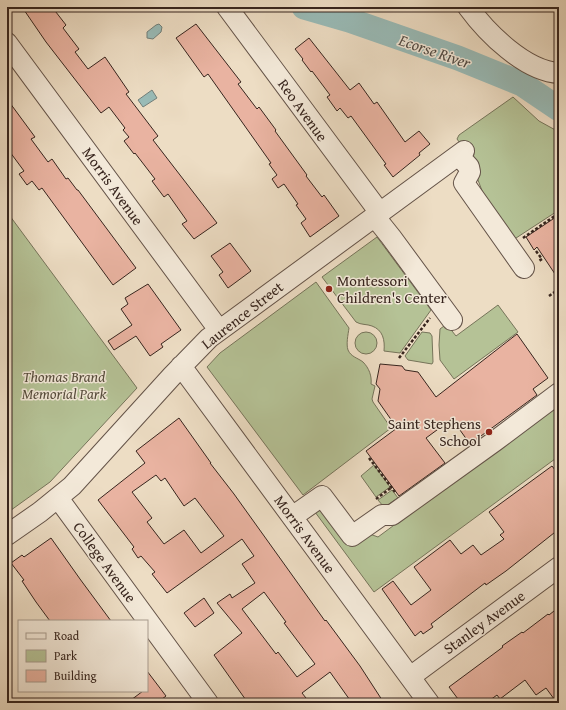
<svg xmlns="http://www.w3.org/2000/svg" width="566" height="710" font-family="'Gentium Book Plus',serif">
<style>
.green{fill:#b5c296;stroke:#76745a}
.water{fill:#99bbb7;stroke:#727f7a}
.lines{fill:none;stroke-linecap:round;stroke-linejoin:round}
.river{stroke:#99bbb7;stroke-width:25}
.building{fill:#e9b3a1;stroke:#37251e;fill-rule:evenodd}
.minor-casing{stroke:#645348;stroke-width:22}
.path{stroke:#37251e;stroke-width:2.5;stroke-dasharray:3 2;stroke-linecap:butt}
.minor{stroke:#f3e9d9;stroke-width:20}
.poi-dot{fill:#8f2418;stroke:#f3e9d9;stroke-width:1.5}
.labels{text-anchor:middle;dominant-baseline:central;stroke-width:3;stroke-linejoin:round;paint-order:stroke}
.street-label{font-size:15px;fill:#37251e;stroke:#f3e9d9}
.poi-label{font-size:15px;fill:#37251e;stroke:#f3e9d9;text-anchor:start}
.park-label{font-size:15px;font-style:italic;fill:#564c3c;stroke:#f3e9d9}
.water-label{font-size:16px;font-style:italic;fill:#504a44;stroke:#f3e9d9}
</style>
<rect width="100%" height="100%" fill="#edddc4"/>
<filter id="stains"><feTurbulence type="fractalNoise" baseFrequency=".005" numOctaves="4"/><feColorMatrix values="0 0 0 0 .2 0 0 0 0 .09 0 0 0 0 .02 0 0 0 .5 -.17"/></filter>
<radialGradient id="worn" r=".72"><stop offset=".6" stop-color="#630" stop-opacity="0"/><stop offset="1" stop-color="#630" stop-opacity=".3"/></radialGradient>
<!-- green -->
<path class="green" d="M513 97 539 121 559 132V210L513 240 487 204 469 156 457 139 459 135Z
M7 212 137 388 50 482 7 513Z
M377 237 431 310 400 353 384 351C385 340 383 330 372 326 367 324 361 325 356 322L322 277Z
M316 282 349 328C348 335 346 344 348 350 351 357 358 358 363 362 369 368 372 376 371 384L375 386 372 399 373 402 391 428 303 495 207 367 220 353Z
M498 305 518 332 454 379 440 360 439 345 440 329 444 326H448L456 336Z
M422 332 430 333 432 336 433 362 432 364 408 360 405 356Z
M355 343a11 11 0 1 1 22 0a11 11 0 1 1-22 0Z
M559 403V456L374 592 315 512 321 509 349 546 367 533 378 537Z
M374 465 390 487 376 497 361 476Z
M392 490 398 498 386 506H383L378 500Z"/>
<!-- water -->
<path class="water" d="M159 24 162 27 161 32 153 39 147 38V32L156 25Z
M152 90 157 98 143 107 138 100Z"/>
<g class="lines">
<!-- river -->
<path class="river" d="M304 7 349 20 458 58 522 84 559 109"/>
</g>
<!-- building -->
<path class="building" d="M22 7H52L66 25 63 28 79 49 75 52 88 69 105 57 129 92 126 94 158 136 153 140 217 223 194 239 182 224 187 221 168 194 164 197 152 181 155 179 135 153 134 154 124 141 129 137 123 130 125 128 109 107 101 113 46 42Z
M196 24 241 82 238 84 257 109 259 107 276 130 275 131 307 175 306 176 322 197 324 195 339 216 310 237 301 223 306 219 296 205 298 204 284 184 278 188 272 179 277 175 269 164 271 163 208 74 204 77 176 38Z
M309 38 350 90 359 83 374 104 377 102 405 142 419 131 430 144 419 153 420 155 393 177 384 165 386 164 351 116 348 118 340 108 337 111 327 97 330 95 312 71 311 72 302 60 303 59 295 49Z
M7 99 35 137 31 139 48 162 52 159 66 179 68 178 77 190H78L136 268 113 285 42 188 39 190 32 181 27 185 19 174 24 171 7 148Z
M559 215V280L537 247 534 250 526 237Z
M230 243 251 271 228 288 219 275 223 272 211 256Z
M148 284 181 330 161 344 163 347 150 356 136 336 114 350 108 341 132 325 121 309 128 304 125 298Z
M517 334 548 378 533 389 537 395 470 444 452 419 426 438 445 463 399 496 366 451 397 428 378 401 380 389 376 384 380 364 402 366 405 370 418 372 436 397Z
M179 418 211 463H210L234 494 325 621 326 620 360 666 384 703H352L330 672 302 693 310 703H248L214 655 242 633 217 603 230 594 232 598 255 583 242 564 254 556 242 539 167 593 152 574 155 572 141 556 138 558 132 549 134 547 98 500 145 463 136 451ZM156 475 161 481 165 478 184 506 195 498 224 536 201 553 184 530 164 544 147 522 152 518 132 492ZM264 592 286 622 284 623 315 664 297 677 278 652 276 654 242 609Z
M552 466 559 475V529L506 571 486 585 485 583 431 624 433 627 423 634 421 631 415 636 382 589 393 581 411 605 431 590 414 567 450 540 461 554 473 545 481 555 504 539 500 535 504 532 489 512Z
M51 538 80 579 111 621H50L36 602 22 581 24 580 11 563 22 555 24 557Z
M204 598 214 613 195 627 184 613Z
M559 607V703H557L546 688 536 695 525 680 500 699 497 695 486 703H461L449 687 503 647 502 646 522 632 523 633 548 614 549 615Z
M147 671 166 696 157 703H127L143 691H147Z"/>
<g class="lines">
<!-- minor casing -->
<g class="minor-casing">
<path id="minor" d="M227 7 380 213
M468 7C487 33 525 71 559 73
M7 43 219 330
M459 156 469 167 470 172 464 183 524 268
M375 217 391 237 452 320
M181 366 429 703
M58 498 208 703
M292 517 322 496 352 536 382 515H392L495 441 559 393
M7 535 40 512 72 486 172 376 209 338 464 151
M410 677 559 567"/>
</g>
<!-- path -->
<path class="path" d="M523 238 559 213
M536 251 542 259 539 261
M549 296 559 289
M399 358 430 318
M369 458 395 492
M376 499 392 487"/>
<!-- minor -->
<use href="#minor" class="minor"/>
</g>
<!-- markers -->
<g class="poi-dot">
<circle cx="329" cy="289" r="4"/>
<circle cx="489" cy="432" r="4"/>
</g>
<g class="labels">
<!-- street labels -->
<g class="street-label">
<text transform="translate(303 110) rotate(54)">Reo Avenue</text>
<text transform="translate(113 186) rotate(54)">Morris Avenue</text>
<text transform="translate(242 315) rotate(-38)">Laurence Street</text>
<text transform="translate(305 534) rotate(54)">Morris Avenue</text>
<text transform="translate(105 562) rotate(54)">College Avenue</text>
<text transform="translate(484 622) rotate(-36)">Stanley Avenue</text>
</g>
<!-- poi labels -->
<g class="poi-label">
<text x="337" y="280">Montessori<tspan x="337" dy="17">Children's Center</tspan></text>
<text x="481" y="423" text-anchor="end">Saint Stephens<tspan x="481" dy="17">School</tspan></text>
</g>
<!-- park labels -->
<g class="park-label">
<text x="64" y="376">Thomas Brand<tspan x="64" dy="17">Memorial Park</tspan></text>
</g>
<!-- water labels -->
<g class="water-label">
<text transform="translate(435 51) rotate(19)">Ecorse River</text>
</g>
</g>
<!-- margin -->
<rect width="566" height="710" fill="none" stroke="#edddc4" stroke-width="24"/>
<rect x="8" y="8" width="550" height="694" fill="none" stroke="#37251e" stroke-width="2"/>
<rect x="12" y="12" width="542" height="686" fill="none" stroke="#37251e"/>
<!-- legend -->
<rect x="18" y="620" width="130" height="72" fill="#f3e9d9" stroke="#a89b8e"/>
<rect x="26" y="633" width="20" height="6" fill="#f3e9d9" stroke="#a89b8e"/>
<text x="54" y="640" font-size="12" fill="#37251e">Road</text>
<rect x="26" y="650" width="20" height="12" fill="#b5c296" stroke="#a89b8e"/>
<text x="54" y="660" font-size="12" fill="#37251e">Park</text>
<rect x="26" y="670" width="20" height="12" fill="#e9b3a1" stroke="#a89b8e"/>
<text x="54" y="680" font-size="12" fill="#37251e">Building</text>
<rect width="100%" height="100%" filter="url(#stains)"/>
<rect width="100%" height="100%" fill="url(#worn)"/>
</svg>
